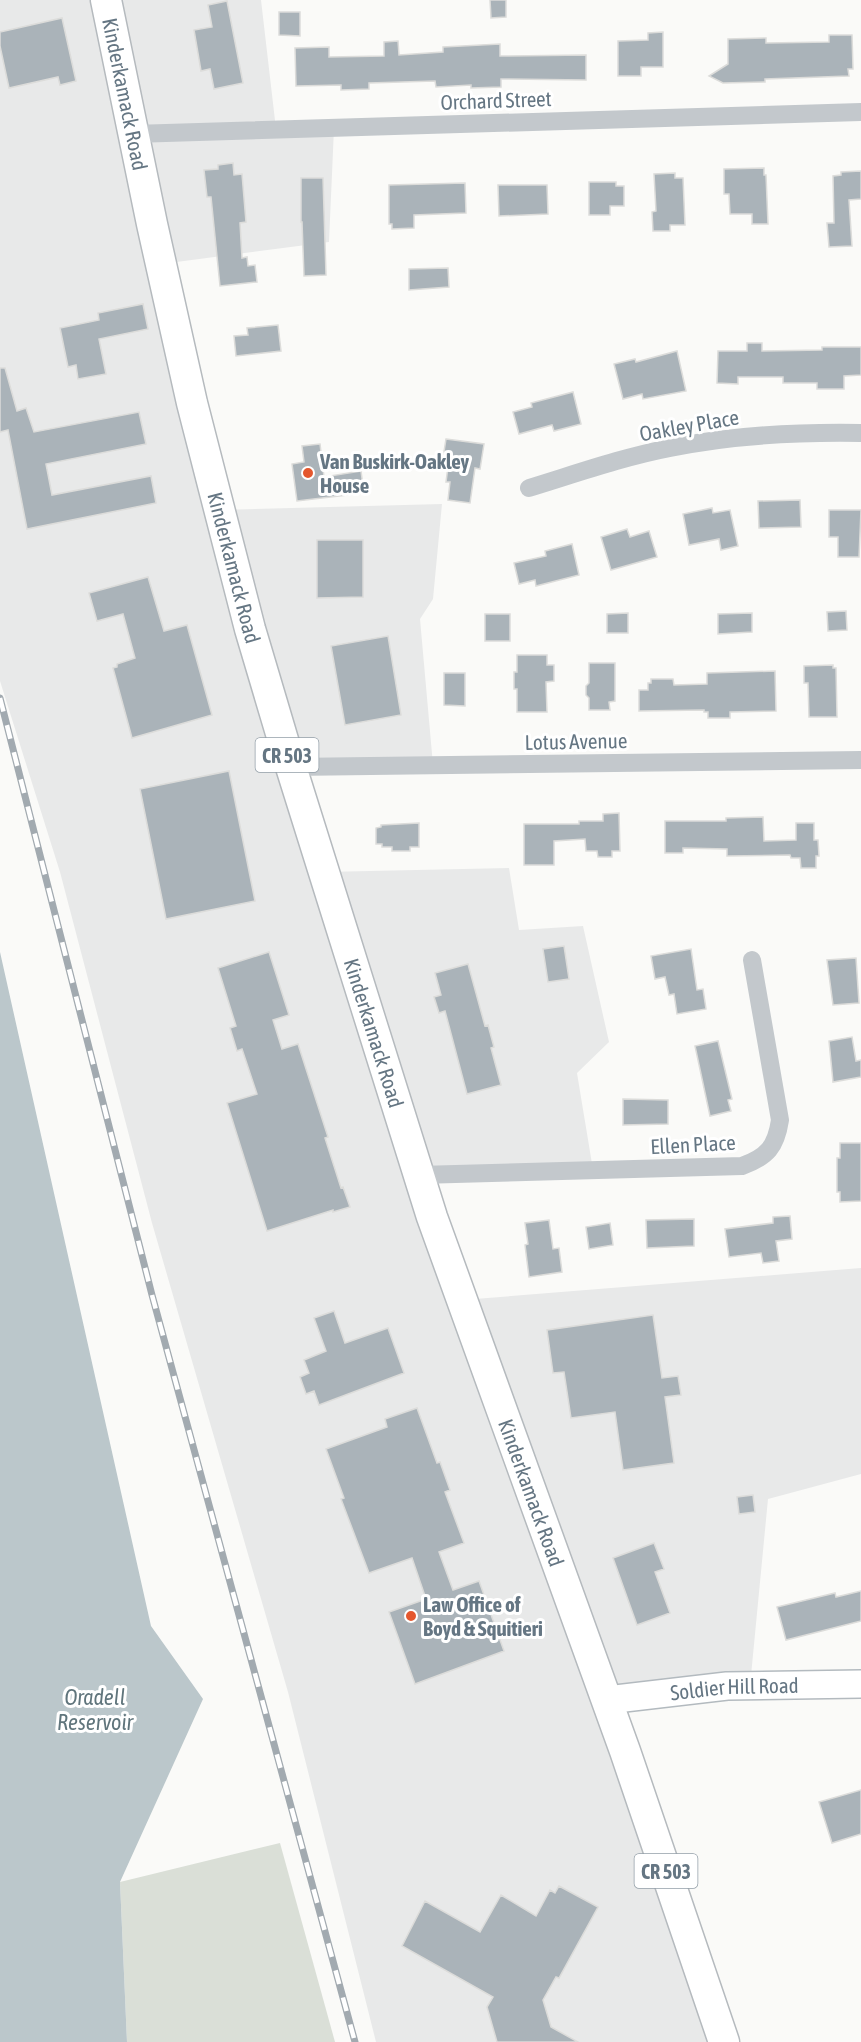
<svg xmlns="http://www.w3.org/2000/svg" width="861" height="2042" font-family="'Asap Condensed',sans-serif">
<style>
.built{fill:#e8e9e9}
.green{fill:#dadfd7}
.water{fill:#bbc7cb}
.building{fill:#aab3b9;stroke:#dcdcda;stroke-width:1.5}
.lines{fill:none;stroke-linecap:round;stroke-linejoin:round}
.secondary-casing{stroke:#b3babf;stroke-width:30}
.primary-casing{stroke:#b5babe;stroke-width:33}
.street{stroke:#c3c8cc;stroke-width:18}
.secondary{stroke:#fff;stroke-width:27}
.primary{stroke:#fff;stroke-width:30}
.rail-casing{stroke:#a2aab0;stroke-width:7}
.rail{stroke:#fff;stroke-width:4.5;stroke-dasharray:14;stroke-linecap:butt}
.poi-dot{fill:#e4572e;stroke:#fff;stroke-width:2}
.labels{text-anchor:middle;dominant-baseline:central;stroke-width:6;stroke-linejoin:round;paint-order:stroke}
.shield{fill:#fff;stroke:#939fa8;stroke-width:1.5}
.shield-label{font-size:20px;font-weight:bold;fill:#657683}
.street-label{font-size:21px;fill:#657683;stroke:#fff}
.poi-label{font-size:21px;font-weight:bold;fill:#657683;stroke:#fff;text-anchor:start}
.water-label{font-size:22px;font-style:italic;fill:#60757c;stroke:#fff}
</style>
<rect width="100%" height="100%" fill="#fafaf8"/>
<!-- built -->
<path class="built" d="M0 0H261L276 129 334 128 329 242 161 264 218 510 442 504 433 599 420 619 433 765 291 767 324 872 509 868 519 930 583 926 609 1042 577 1073 593 1170 419 1175 462 1300 861 1268V1474L768 1499 750 1686 608 1700 724 2042H376L288 1692 152 1223 60 872 0 681Z"/>
<!-- green -->
<path class="green" d="M280 1843 335 2042H127L120 1882Z"/>
<!-- water -->
<path class="water" d="M0 952 151 1626 203 1699 120 1882 127 2042H0Z"/>
<!-- building -->
<path class="building" d="M490 0H506V17L491 18Z
M227 1 243 83 214 89 210 69 201 71 194 30 212 27 208 5Z
M279 12H300V36L279 35Z
M62 18 76 81 60 85 58 77 9 88 0 46V32Z
M663 32V67H641V76H618V41L648 40V33Z
M829 35H852L853 69H848L849 76 765 79V82L723 83 709 76 728 64V39L766 38V43L829 42Z
M398 41 399 55 443 52V47L500 44V56L586 55V80L501 79V87L471 88V85L436 87 435 81 369 83V89L341 90V85L296 86 295 48 329 47V57L384 56V42Z
M233 163 234 175 242 174 246 222 240 223 242 258 247 257 248 266 255 265 257 282 220 286 211 197H207L204 170 218 169V165Z
M764 168V175H766L768 224H752V214H730L729 194H724V169Z
M861 171V199L849 200 852 246 829 247 827 223H834L833 176 841 175V172Z
M675 173V178H683L685 225H670V231H653L652 212 656 211 654 174Z
M301 178H323L326 275 304 276 302 222H301Z
M589 182H616V186H624V206H610V215H589Z
M465 183 466 213 414 215V228L392 229V224H389V185Z
M498 185H547L548 214 499 216Z
M448 268 449 287 409 290V269Z
M143 304 148 329 99 339 106 374 78 379 76 365 68 367 60 328 99 320 98 313Z
M278 325 281 351 236 356 234 336 248 335 247 328Z
M747 343H762V351L822 350V347H861V375L844 376V389H817V383H783V377H738V384L717 383 718 351H747Z
M677 351 686 391 643 399 642 394 623 399 614 364 635 359 636 362Z
M0 368H5L17 411 26 408 34 432 139 412 146 444 46 464 52 495 151 476 156 503 27 529 8 430 0 432Z
M573 392 581 424 554 431 552 425 519 434 513 412 532 407 531 403Z
M446 439 484 444 480 469 475 468 470 503 448 500 450 482H446L449 459 443 458Z
M320 444 324 477 361 471 364 493 297 501 292 464 304 462 302 446Z
M800 500 801 527 759 528 758 501Z
M712 508 713 513 730 510 738 546 721 550 719 539 689 545 683 514Z
M829 510H861L859 557H838V537H829Z
M627 529 630 537 649 531 657 557 611 570 601 537Z
M317 540H363V597L317 598Z
M572 544 579 575 536 586 535 580 519 584 514 563 546 556 545 551Z
M148 577 164 631 187 625 212 715 132 738 113 668 117 667V664L135 658 123 614 97 621 89 593Z
M846 611 847 630 828 631 827 612Z
M628 613V633H607V614Z
M752 613V632L718 634V614Z
M485 614H510V641H485Z
M388 636 401 715 345 725 331 646Z
M517 655H547V665H554V681L546 682 547 712H517V689H514V672H517Z
M589 663H615V701L609 702 610 710H589V698L586 695V686L589 683Z
M833 665V668H836L837 717H809L808 683H804V666Z
M775 671 776 711 730 712V718H708V712H704V710L639 711V690H648V683H651V679H673L674 685 707 684V673Z
M444 673H465V706L444 705Z
M229 771 255 901 166 919 140 789Z
M619 813 620 851H612V857H598L597 851H586L585 839 554 841V865H524V824H579V821H603V814Z
M763 817 764 841 796 840V823H814V840H818L819 856H816V868H801L800 858H791L790 855 727 856V849L683 848V853H665V821H726V818Z
M419 823V847H410V851H392V847H382V844H376V828L381 827V825Z
M564 946 569 979 548 982 543 949Z
M691 949 697 990 703 989 706 1009 677 1014 674 994 669 995 665 977 655 979 651 956Z
M269 952 289 1015 273 1020 282 1049 298 1044 328 1137 325 1138 341 1188 343 1187 350 1207 333 1212V1210L267 1231 227 1103 257 1094 242 1049 237 1051 230 1028 236 1026 218 968Z
M856 958 859 1003 833 1005 827 960Z
M468 964 485 1026 488 1025 494 1047 491 1048 501 1085 467 1094 445 1011 439 1013 434 997 441 995 435 973Z
M852 1037 856 1061 861 1060V1077L833 1082 829 1041Z
M718 1041 732 1099 728 1100 731 1111 710 1116 695 1046Z
M623 1099 668 1100V1124L623 1125Z
M840 1143H861V1201L840 1202V1192H837V1158H840Z
M790 1216 792 1239 776 1241 779 1261 763 1263 761 1253 729 1257 725 1229 773 1223V1217Z
M694 1219V1246L647 1248 646 1220Z
M549 1220 553 1249 559 1248 562 1272 529 1277 525 1245 528 1244 525 1223Z
M610 1223 613 1245 589 1249 586 1227Z
M334 1311 345 1343 388 1328 404 1373 319 1405 314 1391 306 1394 300 1377 309 1373 304 1360 326 1351 314 1318Z
M653 1315 662 1378 678 1376 681 1395 665 1397 674 1463 623 1470 615 1412 571 1418 564 1372 553 1373 547 1330Z
M417 1408 437 1463 440 1462 450 1490 445 1492 464 1543 439 1552 453 1590 479 1581 504 1651 415 1684 389 1612 426 1599 412 1558 369 1573 341 1499 344 1498 326 1449 387 1427 385 1419Z
M753 1495 755 1512 739 1514 737 1497Z
M654 1543 664 1569 655 1572 670 1613 637 1625 613 1558Z
M861 1591V1621L786 1640 777 1607 835 1593 836 1597Z
M861 1790V1834L832 1843 819 1802Z
M559 1886 598 1907 559 1978 556 1977 543 2000 551 2027 578 2042H497L487 2007 493 1997 402 1946 425 1901 480 1932 501 1895 536 1916 550 1890 555 1893Z"/>
<g class="lines">
<!-- secondary casing -->
<g class="secondary-casing">
<g id="secondary">
<path id="s1" d="M607 1700 727 1686 861 1684"/>
</g>
</g>
<!-- primary casing -->
<g class="primary-casing">
<g id="primary">
<path id="s2" d="M106 0 152 224 192 403 250 629 291 767 432 1217 625 1751 724 2042"/>
</g>
</g>
<!-- street -->
<path class="street" d="M133 134 861 112
M529 488C575 474 623 457 670 448 732 435 798 432 861 433
M291 767 861 760
M419 1175 742 1166C767 1157 776 1147 780 1120L752 960"/>
<!-- secondary -->
<use href="#secondary" class="secondary"/>
<!-- primary -->
<use href="#primary" class="primary"/>
<!-- rail casing -->
<g class="rail-casing">
<path id="rail" d="M0 698 152 1295 355 2042"/>
</g>
<!-- rail -->
<use href="#rail" class="rail"/>
</g>
<!-- markers -->
<g class="poi-dot">
<circle cx="308" cy="473" r="6"/>
<circle cx="411" cy="1616" r="6"/>
</g>
<g class="labels">
<!-- shield labels -->
<g class="shield">
<rect x="255.5" y="738" width="63" height="34" rx="4.5"/>
<rect x="634.5" y="1854" width="63" height="34" rx="4.5"/>
</g>
<g class="shield-label">
<text x="287" y="755">CR 503</text>
<text x="666" y="1871">CR 503</text>
</g>
<!-- street labels -->
<g class="street-label">
<text stroke="none"><textPath href="#s2" startOffset="96">Kinderkamack Road</textPath></text>
<text transform="translate(496 100) rotate(-2)">Orchard Street</text>
<text transform="translate(689 425) rotate(-10)">Oakley Place</text>
<text stroke="none"><textPath href="#s2" startOffset="582">Kinderkamack Road</textPath></text>
<text transform="translate(576 741) rotate(-1)">Lotus Avenue</text>
<text stroke="none"><textPath href="#s2" startOffset="1068">Kinderkamack Road</textPath></text>
<text transform="translate(693 1144) rotate(-3)">Ellen Place</text>
<text stroke="none"><textPath href="#s2" startOffset="1554">Kinderkamack Road</textPath></text>
<text stroke="none"><textPath href="#s1" startOffset="128">Soldier Hill Road</textPath></text>
</g>
<!-- poi labels -->
<g class="poi-label">
<text x="320" y="461">Van Buskirk-Oakley<tspan x="320" dy="24">House</tspan></text>
<text x="423" y="1604">Law Office of<tspan x="423" dy="24">Boyd &amp; Squitieri</tspan></text>
</g>
<!-- water labels -->
<g class="water-label">
<text x="95" y="1697">Oradell<tspan x="95" dy="25">Reservoir</tspan></text>
</g>
</g>
</svg>
